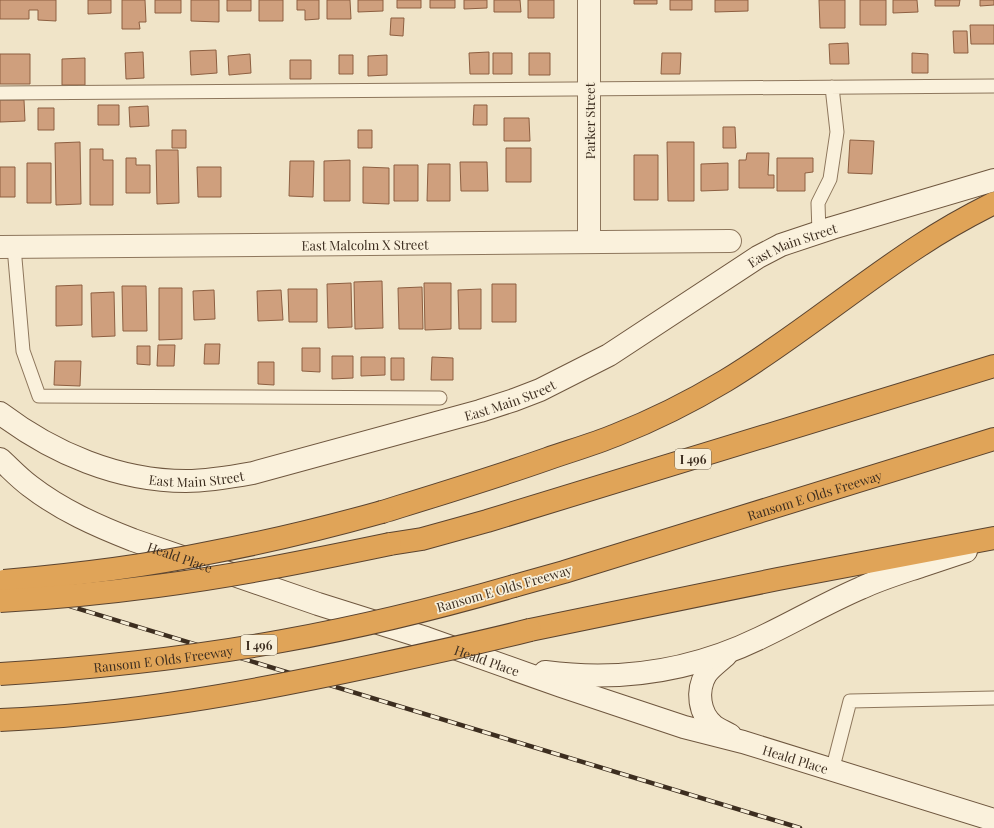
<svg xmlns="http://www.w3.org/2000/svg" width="994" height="828" font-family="'Playfair Display',serif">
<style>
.building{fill:#cf9f7d;stroke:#8d5f41}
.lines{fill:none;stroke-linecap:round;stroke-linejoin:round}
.lane-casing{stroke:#8d765c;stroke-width:15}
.street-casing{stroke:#8d765c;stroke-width:24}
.secondary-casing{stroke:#6f573f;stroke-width:24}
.highway-casing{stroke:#5b4430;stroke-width:24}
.lane{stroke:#faf1dc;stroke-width:13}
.street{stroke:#faf1dc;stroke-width:22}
.secondary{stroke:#faf1dc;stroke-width:22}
.highway{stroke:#e0a458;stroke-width:22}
.rail-casing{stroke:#3d2e20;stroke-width:4.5}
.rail{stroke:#f7eed8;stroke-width:3;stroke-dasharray:9;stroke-linecap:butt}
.highway-bridge-casing{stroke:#5b4430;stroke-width:24;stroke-linecap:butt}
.highway-bridge{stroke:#e0a458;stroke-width:22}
.labels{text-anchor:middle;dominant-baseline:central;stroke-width:3.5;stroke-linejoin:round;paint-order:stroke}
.shield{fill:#f7eed8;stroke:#756857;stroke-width:1}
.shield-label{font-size:12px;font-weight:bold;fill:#3d2e20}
.street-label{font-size:13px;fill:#3d2e20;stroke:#f7eed8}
</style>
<rect width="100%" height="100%" fill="#f0e4c8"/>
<!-- building -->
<path class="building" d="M0 0H56V21L38 20V10H29V19H0Z
M88 0H111V13L88 14Z
M122 0H145L146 22H139L140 29H122Z
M155 0H181V13H155Z
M191 0H219V22L191 21Z
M227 0H251V11H227Z
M259 0H283V21H259Z
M297 0H319V19L305 20V10H297Z
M327 0H350L351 19H327Z
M358 0H383V11L358 12Z
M397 0H421V8H397Z
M430 0H455V8H430Z
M464 0H487V8L464 9Z
M494 0H520L521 12H494Z
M528 0H554V18H528Z
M634 0H657V4H634Z
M670 0H692V10H670Z
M715 0H748V11L715 12Z
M819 0H845V28H820Z
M860 0H886V25H860Z
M893 0H917L918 12 893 13Z
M935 0H960L959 6H935Z
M980 0H994V5L980 6Z
M391 18H404L403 36 390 35Z
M970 25H994V44H971Z
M953 31H967L968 53H954Z
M848 43 849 64H830L829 44Z
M216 50 217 73 191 75 190 51Z
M143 52 144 78 126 79 125 53Z
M489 52V74H470L469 53Z
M493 53H512V74H493Z
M529 53H550V75H529Z
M662 53H681L680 74H661Z
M912 53 928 54V73H912Z
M0 54H30V84H0Z
M250 54 251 73 229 75 228 56Z
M339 55H353V74H339Z
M387 55V75L368 76V56Z
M85 58V85H62V59Z
M290 60H311V79H290Z
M0 100H24L25 121 0 122Z
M98 105H119V125H98Z
M474 105H487V125H473Z
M148 106 149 126 130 127 129 107Z
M38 108H54V130H38Z
M504 118H529L530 141H504Z
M723 127H735L736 148H723Z
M172 130H186V148H172Z
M358 130H372V148H358Z
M850 140 874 141 872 174 848 173Z
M80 142 81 204 56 205 55 143Z
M667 142H694V201H668Z
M506 148H531V182H506Z
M90 149H103V160H113V205H90Z
M156 150H178L179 203 157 204Z
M747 153H769L768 175H774V188H739V160H746Z
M634 155H658V200H634Z
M126 158H136V165H150V193H126Z
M777 158H813V172L805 173V191H777Z
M350 160V201H324V161Z
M290 161H314L313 197 289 196Z
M460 162H487L488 191H461Z
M27 163H51V203H27Z
M728 163V190L701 191V164Z
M428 164H450V201H427Z
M394 165H418V201H394Z
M0 167H15V197H0Z
M197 167H221V197H198Z
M363 167 389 168V204L363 203Z
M382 281 383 328 355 329 354 282Z
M351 283 352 327 328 328 327 284Z
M424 283H451V329L425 330Z
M492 284H516V322H492Z
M82 285V325L56 326V286Z
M122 286H146L147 331H123Z
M422 287 423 329H399L398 288Z
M159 288H182V339L159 340Z
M288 289H317V322H289Z
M481 289V329H459L458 290Z
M214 290 215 319 194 320 193 291Z
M281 290 283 320 258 321 257 291Z
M114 292 115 336 92 337 91 293Z
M205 344H220L219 364H204Z
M158 345H175L174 366H157Z
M137 346H150V365L137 364Z
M302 348H320V372L302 371Z
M332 356H353V378L332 379Z
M361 357H385V375L361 376Z
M432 357 453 358V380H431Z
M391 358H404V380H391Z
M55 361H81L80 386 54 385Z
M258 362H274V385L258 384Z"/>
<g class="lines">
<!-- lane casing -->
<g class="lane-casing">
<path id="lane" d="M0 93 994 86
M819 233 818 203 830 179 837 132 832 87
M14 247 23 351 39 396 440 398
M832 771 850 701 994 698"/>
</g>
<!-- street casing -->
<g class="street-casing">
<g id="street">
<path d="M589 0V242"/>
<path id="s1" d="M0 247 730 241"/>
</g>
</g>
<!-- secondary casing -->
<g class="secondary-casing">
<g id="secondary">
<path id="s2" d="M0 413C53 453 118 481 186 481 208 481 231 477 253 473L480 411 514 400 540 390 609 355 758 257 781 245 832 228 994 180"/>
<path id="s3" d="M0 459C10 468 19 478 30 486 61 510 97 526 133 540L318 604 426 638 561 686 684 727 743 742 994 820"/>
<path d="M726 655C720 661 711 667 706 674 696 691 699 714 714 726 718 729 725 732 730 735"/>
<path d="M545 672C620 682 692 671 760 638 794 622 826 603 861 588 880 579 900 573 921 566 936 561 951 556 966 551"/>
</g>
</g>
<!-- highway casing -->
<g class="highway-casing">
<g id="highway">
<path d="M382 512C437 495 493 478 547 459 570 451 594 444 616 435 654 420 690 402 725 381 793 340 853 289 919 246 943 230 968 216 994 203"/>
<path d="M390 544 422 539 487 521 994 366"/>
<path id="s4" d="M514 586 564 572 994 439"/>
<path d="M530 630 778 579 994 538"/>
</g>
</g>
<!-- lane -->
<use href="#lane" class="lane"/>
<!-- street -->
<use href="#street" class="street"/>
<!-- secondary -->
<use href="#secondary" class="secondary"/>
<!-- highway -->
<use href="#highway" class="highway"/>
<!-- rail casing -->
<g class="rail-casing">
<path id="rail" d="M0 585 800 828"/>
</g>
<!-- rail -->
<use href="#rail" class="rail"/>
<!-- highway-bridge casing -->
<g class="highway-bridge-casing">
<g id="highway-bridge">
<path d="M4 581C72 575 141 567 208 553 267 542 325 528 382 512"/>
<path d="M0 601C53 598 105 593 157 586 235 576 313 560 390 544"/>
<path id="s5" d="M0 674C94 668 189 658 282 641 360 627 438 608 514 586"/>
<path d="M0 720C127 715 252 692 377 665 428 654 479 643 530 630"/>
</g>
</g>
<!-- highway-bridge -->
<use href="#highway-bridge" class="highway-bridge"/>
</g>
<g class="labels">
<!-- shield labels -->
<g class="shield">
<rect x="675" y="449" width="36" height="20" rx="3"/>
<rect x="241" y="635" width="36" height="20" rx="3"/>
</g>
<g class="shield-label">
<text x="693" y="459">I 496</text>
<text x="259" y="645">I 496</text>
</g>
<!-- street labels -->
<g class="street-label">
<text transform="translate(589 121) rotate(-90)">Parker Street</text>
<text stroke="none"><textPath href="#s1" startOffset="365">East Malcolm X Street</textPath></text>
<text stroke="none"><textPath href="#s2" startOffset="860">East Main Street</textPath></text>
<text stroke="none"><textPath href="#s2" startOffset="536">East Main Street</textPath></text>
<text stroke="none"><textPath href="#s2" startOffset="212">East Main Street</textPath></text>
<text stroke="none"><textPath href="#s4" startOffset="314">Ransom E Olds Freeway</textPath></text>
<text stroke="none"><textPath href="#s3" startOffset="207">Heald Place</textPath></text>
<text transform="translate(504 588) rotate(-16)">Ransom E Olds Freeway</text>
<text stroke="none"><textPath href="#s5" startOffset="164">Ransom E Olds Freeway</textPath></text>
<text stroke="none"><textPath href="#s3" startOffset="531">Heald Place</textPath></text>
<text stroke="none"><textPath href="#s3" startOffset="855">Heald Place</textPath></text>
</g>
</g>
</svg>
